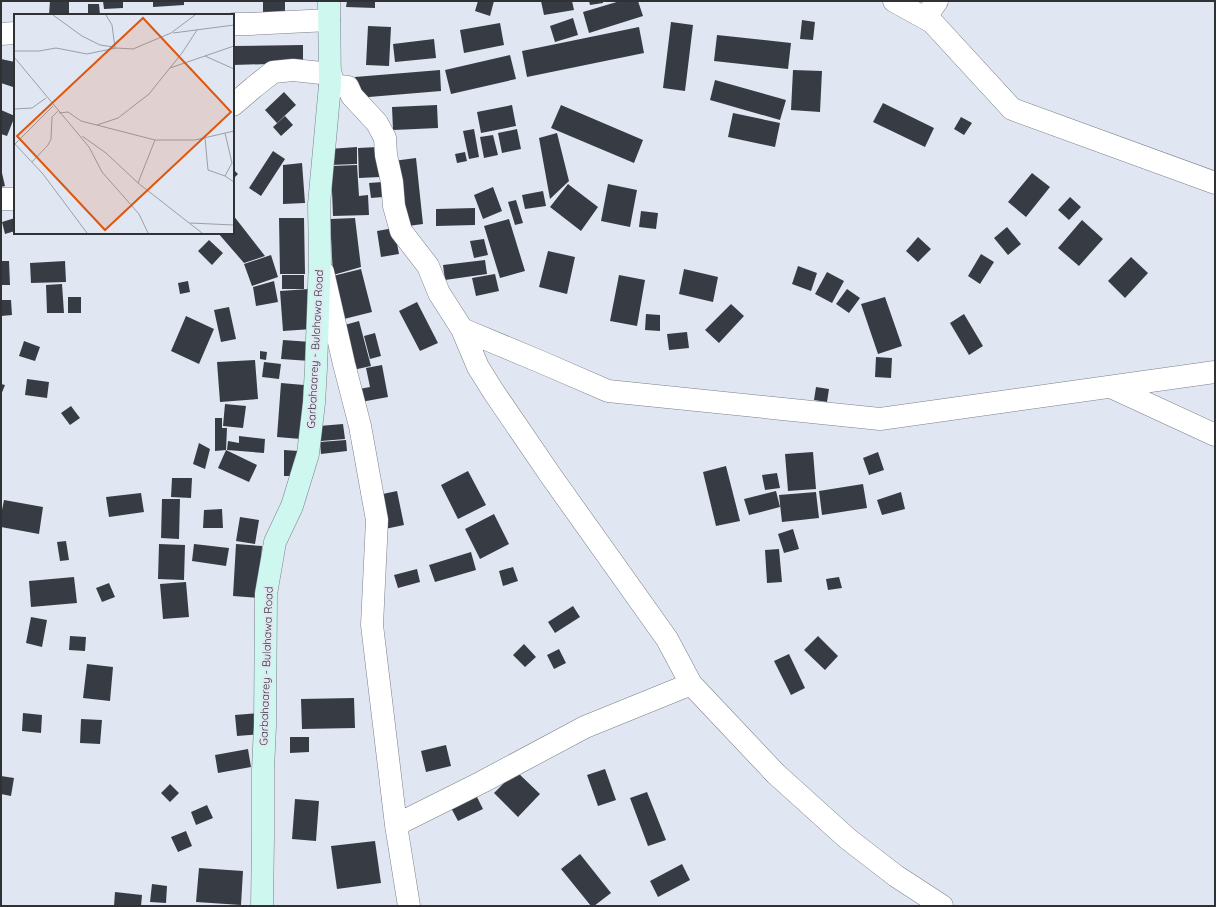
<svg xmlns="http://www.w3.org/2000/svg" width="1216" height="907" font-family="Quicksand,sans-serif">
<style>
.building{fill:#373c44}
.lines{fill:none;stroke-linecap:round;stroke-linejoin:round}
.street-casing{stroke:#7a7f89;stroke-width:23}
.secondary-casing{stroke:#7a7f89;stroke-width:23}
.street{stroke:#fff;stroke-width:22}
.secondary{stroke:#cef7f0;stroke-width:22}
.labels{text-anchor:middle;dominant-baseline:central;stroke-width:4;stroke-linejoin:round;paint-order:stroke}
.street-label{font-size:11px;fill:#2f3135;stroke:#e1e7f2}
.inset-road{fill:none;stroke:#9a9ea6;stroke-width:1}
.view{fill:#df570e;fill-opacity:0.15;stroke:#df570e;stroke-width:2}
.inset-edge{fill:none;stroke:#2f3135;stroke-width:2}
</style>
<rect width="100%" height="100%" fill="#e1e7f2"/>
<!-- building -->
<path class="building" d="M50 1H69V15H49Z
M103 1H123V8L104 9Z
M153 1H184V5L153 7Z
M263 1H285V17L263 16Z
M347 1H375V8L346 7Z
M478 1H494L490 16 475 11Z
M541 1H572L574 10 544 15Z
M589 1H603V3L590 5Z
M620 1H638L643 16 589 33 583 12Z
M88 4H99L100 15H88Z
M573 18 578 35 555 42 550 26Z
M802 20 815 22 813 40 800 39Z
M671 22 693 25 685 91 663 88Z
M500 23 504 45 464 53 460 30Z
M368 26 391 27 389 66 366 65Z
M639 27 644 53 527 77 522 51Z
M717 35 791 43 788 69 714 61Z
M434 39 436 58 395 62 393 44Z
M303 45V63L233 65V46Z
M510 55 516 79 451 94 445 70Z
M1 59 15 62V80L13 87 1 83Z
M440 70 441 91 357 98 355 77Z
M793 70 822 71 820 112 791 110Z
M715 80 786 100 780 120 710 100Z
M284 92 296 105 277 123 265 110Z
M883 103 934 128 925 147 873 122Z
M437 105 438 128 393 130 392 107Z
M512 105 516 126 481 133 477 112Z
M561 105 643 140 634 163 551 128Z
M1 110 15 116 7 136 1 134Z
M733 113 780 123 775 147 728 137Z
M285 116 293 125 281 136 273 127Z
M961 117 972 123 964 135 954 129Z
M474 129 479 157 469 159 463 131Z
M517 129 521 149 502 153 498 133Z
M557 133 569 181 550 199 539 138Z
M493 135 498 155 484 158 480 137Z
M357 147V164L330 165 329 149Z
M378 147 380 177 359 178 358 148Z
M273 151 285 159 261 196 249 188Z
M465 152 467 161 457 163 455 154Z
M416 158 423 224 401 227 393 161Z
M302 163 305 203 283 204V165Z
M357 165 359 196 368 195 369 215 333 216 331 166Z
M233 169 238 174 233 179Z
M1 173H2L5 186 1 187Z
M1032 173 1050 187 1026 217 1008 202Z
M382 182 383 197 371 198 369 183Z
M568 184 598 207 581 231 550 207Z
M608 184 637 190 630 227 601 221Z
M493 187 502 211 483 219 474 195Z
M543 191 546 206 525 209 522 195Z
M1070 197 1081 207 1069 220 1058 210Z
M516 200 523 223 515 225 508 202Z
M475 208V225L436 226V209Z
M641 211 658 213 656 229 639 227Z
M233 215 265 256 244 263 218 233H233Z
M15 218V231L5 234 2 222Z
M279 218H304L305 274H280Z
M355 218 361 267 333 275 330 219Z
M509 219 525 271 500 278 484 226Z
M1082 220 1103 239 1079 266 1058 248Z
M1007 227 1021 244 1008 255 994 238Z
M394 228 399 254 381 257 377 231Z
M918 237 931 249 918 262 906 251Z
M484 239 488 255 474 258 470 241Z
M209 240 223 253 212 265 198 251Z
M548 251 575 257 567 294 539 287Z
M981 254 994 262 980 284 968 276Z
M271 255 278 277 252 286 244 264Z
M1131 257 1148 273 1125 298 1108 281Z
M485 260 487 274 445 280 443 265Z
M1 261H9L10 285H1Z
M65 261 66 282 31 283 30 263Z
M798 266 817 273 811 291 792 284Z
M361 269 372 312 344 319 333 276Z
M684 269 718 277 713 302 679 294Z
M827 272 844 281 832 303 815 294Z
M495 274 499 291 476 296 472 278Z
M282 275H304V289H282Z
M619 275 645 280 637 326 610 321Z
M188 281 190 292 180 294 178 283Z
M274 281 278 302 256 306 253 287Z
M62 284 64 313H47L46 285Z
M309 289 312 329 283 331 280 291Z
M847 289 860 298 849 313 836 304Z
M68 297H81V313H68Z
M885 297 902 346 878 354 861 304Z
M1 300H11L12 315 1 316Z
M417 302 438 343 420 351 399 311Z
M731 304 744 316 719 343 705 330Z
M229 307 236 339 221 342 214 310Z
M646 314 660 315V331L645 330Z
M964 314 983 346 969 355 950 323Z
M186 316 214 329 199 364 171 351Z
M359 321 371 366 353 370 341 326Z
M687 332 689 348 669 350 667 334Z
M375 333 381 356 370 359 364 336Z
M283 340 311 342 310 361 281 359Z
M24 341 40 347 35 361 19 356Z
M260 351 267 352 266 360 260 359Z
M876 357 892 358 891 378 875 377Z
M255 360 258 399 220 402 217 362Z
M264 362 281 364 279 379 262 377Z
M382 365 388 397 361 402 359 389 370 387 366 368Z
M27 379 49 382 47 398 25 395Z
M281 383 304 385 301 439 277 437Z
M1 384 5 385 1 395Z
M816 387 829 389 827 402 814 400Z
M225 404 246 406 243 428 223 426Z
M71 406 80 418 70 425 61 413Z
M215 418H222V428H227L226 450 215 451Z
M343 424 345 439 321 441 319 426Z
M239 436 265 439 264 453 227 450 228 441 239 443Z
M346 440 347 451 321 454 320 442Z
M199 443 210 449 205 469 193 464Z
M226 450 257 465 249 482 218 468Z
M284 450 299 451V476H284Z
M813 452 816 489 788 491 785 454Z
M878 452 884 470 869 475 863 458Z
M726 466 740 521 716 526 703 472Z
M468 471 486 505 458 519 441 485Z
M777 473 780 488 765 490 762 475Z
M172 478H192L191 498 171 497Z
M863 484 867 508 822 515 819 491Z
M397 491 404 525 385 529 378 495Z
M776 491 780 507 749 515 744 499Z
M816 492 819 518 782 522 779 495Z
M901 492 905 509 882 515 877 500Z
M141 493 144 512 109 517 106 497Z
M162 499H180L179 539 161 538Z
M4 500 43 507 39 534 1 527V515Z
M222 509 223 528H203L204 510Z
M494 514 509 544 480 559 465 529Z
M240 517 259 520 255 544 236 541Z
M793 529 799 549 784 553 778 534Z
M66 541 69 560 60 561 57 542Z
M159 544 185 545 184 580 158 579Z
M194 544 229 548 226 566 192 561Z
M236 544 262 546 259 598 233 596Z
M779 549 782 582 767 583 765 550Z
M471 552 476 570 435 582 429 565Z
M513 567 518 581 503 586 499 571Z
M417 569 420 582 398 588 394 575Z
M74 577 77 603 31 607 29 581Z
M839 577 842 588 828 590 826 579Z
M186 582 189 617 163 619 160 584Z
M109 583 115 597 102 602 96 588Z
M573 606 580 617 555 633 548 622Z
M31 617 47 620 42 647 26 643Z
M70 636 86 637 85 651 69 650Z
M818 636 838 656 825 670 804 650Z
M524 644 536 657 525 667 513 655Z
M559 649 566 663 554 669 547 655Z
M789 654 805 688 791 695 774 661Z
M87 664 113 667 110 701 83 698Z
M354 698 355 728 302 729 301 699Z
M23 713 42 715 41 733 22 731Z
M258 713 261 734 237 736 235 715Z
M81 719 102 720 100 744 80 743Z
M290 737H309V752L290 753Z
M446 745 451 766 426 772 421 751Z
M248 749 251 767 218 773 215 755Z
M605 769 616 800 598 806 587 775Z
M516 771 540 794 518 817 494 793Z
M1 776 14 778 11 796 1 794Z
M170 784 179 793 170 802 161 793Z
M647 792 666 840 648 846 630 798Z
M475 793 483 809 458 821 450 806Z
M295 799 319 801 316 841 292 839Z
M207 805 213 818 196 825 191 812Z
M186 831 192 846 178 852 171 837Z
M375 841 381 883 337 889 331 846Z
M580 854 611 893 594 906H591L561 869Z
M682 864 690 880 658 897 650 881Z
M199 868 243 871 241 905 196 902Z
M152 884 167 886 166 903 150 902Z
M115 892 142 895 141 906H114Z"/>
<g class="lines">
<!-- street casing -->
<g class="street-casing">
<path id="street" d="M894 1 932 22 1012 109 1215 183
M927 15 937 1
M233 24H250L329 20
M1 34 15 33
M330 85 348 87 352 96 377 123 385 138 386 155 392 182 394 206 401 231 428 266 439 293 462 329 478 367 493 391 551 476 667 639 691 684 776 774 848 839 896 876 942 906
M233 105 254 87 273 72 293 70 331 74
M1 199H15
M323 272 344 364 360 426 377 520 372 625 396 825 409 906
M462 329 541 362 608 391 880 419 1215 372
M1111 387 1215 435
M396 825 482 782 585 727 691 684"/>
</g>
<!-- secondary casing -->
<g class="secondary-casing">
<path id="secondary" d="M262 906 263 837V770L265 726 266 594 275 542 292 506 308 454 314 403 316 368 320 259 319 204 330 85 329 1"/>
</g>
<!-- street -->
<use href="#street" class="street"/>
<!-- secondary -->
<use href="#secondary" class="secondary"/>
</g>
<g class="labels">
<!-- street labels -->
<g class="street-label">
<text transform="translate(315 349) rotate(-87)">Garbahaarey - Bulahawa Road</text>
<text transform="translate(266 666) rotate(-88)">Garbahaarey - Bulahawa Road</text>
</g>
</g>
<!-- overview -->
<g transform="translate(14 14)">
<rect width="220" height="220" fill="#e1e7f2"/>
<path class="inset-road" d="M39 1 68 22 86 31 100 33M92 1 98 11 101 34M159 19 220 11M0 37H25L42 34 73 40 102 34 119 35 157 19 181 1M191 42 220 55M0 43 75 133 88 158 125 200 134 219M156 54 220 32M0 95 18 94 32 84M45 99 54 98 67 107 141 126H181L220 117M83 111 104 104 135 80 168 39 183 16M211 119 218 149 211 162M68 122 92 139 124 169 188 219M191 124 194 156 211 162 220 168M0 129 29 160 73 219M0 131 39 92M18 148 34 131 37 125 38 103 44 97M124 169 141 126M176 209 220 211"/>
<path class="view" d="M129 4 217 98 91 216 3 122Z"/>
<rect width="220" height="220" class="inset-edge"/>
</g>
<!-- border -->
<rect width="1216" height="907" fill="none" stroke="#2f3135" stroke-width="4"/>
</svg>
